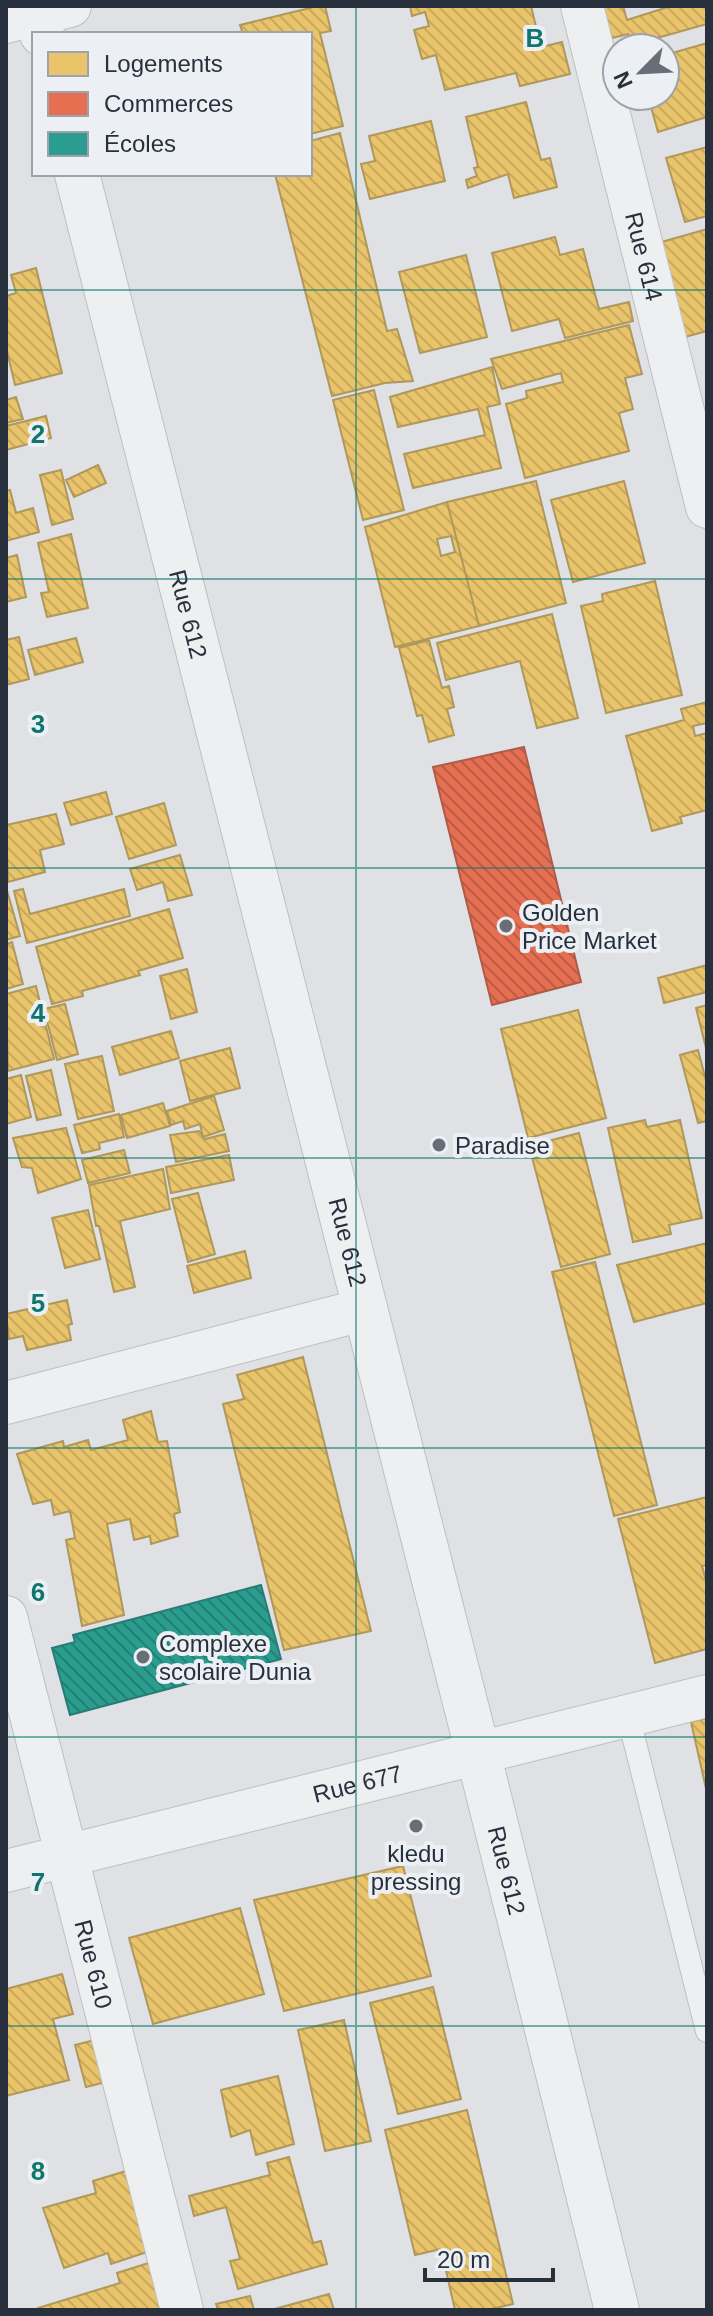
<svg xmlns="http://www.w3.org/2000/svg" width="713" height="2316" font-family="Helvetica,sans-serif">
<style>
.homes{fill:url(#homes-back-hatch);stroke:#af985c;stroke-width:2;fill-rule:evenodd}
.shops{fill:url(#shops-back-hatch);stroke:#ad5c4b;stroke-width:2}
.schools{fill:url(#schools-back-hatch);stroke:#297c76;stroke-width:2}
.lines{fill:none;stroke-linecap:round;stroke-linejoin:round}
.service-casing{stroke:#bdbfc2;stroke-width:24}
.minor-casing{stroke:#bdbfc2;stroke-width:44}
.tertiary-casing{stroke:#bdbfc2;stroke-width:46}
.service{stroke:#eeeff1;stroke-width:22}
.minor{stroke:#eeeff1;stroke-width:42}
.tertiary{stroke:#eeeff1;stroke-width:44}
.grid{fill:none;stroke:#0f766e;stroke-width:2;stroke-opacity:0.55}
.poi-dot{fill:#676e77;stroke:#ecf0f4;stroke-width:3}
.labels{text-anchor:middle;dominant-baseline:central;stroke-width:8;stroke-linejoin:round;paint-order:stroke}
.street-label{font-size:24px;fill:#27303c;stroke:#ecf0f4}
.poi-label{font-size:24px;fill:#27303c;stroke:#ecf0f4;text-anchor:start}
.grid-label{font-size:26px;text-anchor:middle;font-weight:bold;fill:#0f766e;stroke:#ecf0f4;stroke-width:8;stroke-linejoin:round;paint-order:stroke}
</style>
<defs>
<pattern id="homes-back-hatch" width="6" height="6" patternUnits="userSpaceOnUse" patternTransform="scale(2)"><rect width="6" height="6" fill="#e9c46a"/><path d="M-1 5l2 2M0 0l6 6M5-1l2 2" fill="none" stroke="#c8a95d"/></pattern>
<pattern id="shops-back-hatch" width="6" height="6" patternUnits="userSpaceOnUse" patternTransform="scale(2)"><rect width="6" height="6" fill="#e76f51"/><path d="M-1 5l2 2M0 0l6 6M5-1l2 2" fill="none" stroke="#bb5c44"/></pattern>
<pattern id="schools-back-hatch" width="6" height="6" patternUnits="userSpaceOnUse" patternTransform="scale(2)"><rect width="6" height="6" fill="#2a9d8f"/><path d="M-1 5l2 2M0 0l6 6M5-1l2 2" fill="none" stroke="#248076"/></pattern>
</defs>
<rect width="100%" height="100%" fill="#dfe1e4"/>
<!-- homes -->
<path class="homes" d="M318 6H325L331 31 320 33 343 126 310 134V34H243L240 25Z
M410 6H531L541 47 562 42 570 74 520 86 516 73 445 90 436 55 422 59 414 30 429 26 425 12 412 16Z
M588 6H623L627 20 671 6H707V24L632 45 628 34 597 42Z
M707 43V117L658 132 648 96H665V55Z
M526 102 541 160 550 158 557 187 514 198 508 174 468 188 466 180 477 176 474 168 478 167 466 117Z
M431 121 445 181 370 199 361 164 375 161 369 136Z
M340 133 387 331 397 329 413 381 385 383 332 396 275 174H310V141Z
M707 147V216L685 222 666 158Z
M707 229V331L674 340 651 245Z
M555 237 560 255 583 249 599 309 629 302 633 321 565 338 559 319 512 331 492 253Z
M466 255 487 337 420 353 399 272Z
M36 268 62 373 15 385 6 347V296L16 293 11 275Z
M629 325 642 374 625 378 633 409 619 413 629 451 525 478 506 404 527 398 526 391 563 382 561 373 502 389 491 359Z
M492 367 500 404 487 407 501 468 413 488 404 454 485 435 478 409 398 427 390 397Z
M374 390 404 510 363 520 333 400Z
M16 397 23 419 6 423V400Z
M46 416 51 438 6 450V426Z
M98 465 106 483 74 497 66 480Z
M61 470 73 519 52 525 40 475Z
M536 481 566 603 479 626 447 502Z
M624 481 645 563 573 582 551 500Z
M10 490 16 513 33 508 39 532 6 541V491Z
M447 502 479 626 395 647 365 527ZM451 536 455 552 441 556 437 539Z
M71 534 88 608 47 617 41 593 49 592 38 543Z
M17 555 26 597 6 602V558Z
M655 581 682 695 606 713 581 606 603 601 602 594Z
M552 614 578 718 537 728 520 661 446 680 437 643Z
M19 637 29 679 6 685V640Z
M76 638 83 662 35 675 28 650Z
M429 640 442 688 449 686 454 707 447 709 454 735 429 742 422 715 417 716 399 648Z
M707 702V723L693 726 695 736 707 733V810L680 817 682 823 652 831 626 736 684 720 681 709Z
M106 792 112 814 71 825 64 803Z
M164 803 176 845 129 859 116 817Z
M56 814 64 844 40 850 45 872 8 882 6 825Z
M180 855 192 895 168 901 163 882 137 890 130 869Z
M6 887 20 936 6 940Z
M23 889 30 914 124 889 130 916 27 943 14 891Z
M169 909 183 958 138 971 140 975 82 991 83 996 52 1004 36 947Z
M12 942 23 984 6 989V944Z
M707 965V992L664 1003 658 978Z
M187 969 197 1012 171 1019 160 976Z
M36 986 54 1059 8 1071 6 994Z
M65 1004 78 1054 57 1060 44 1009Z
M707 1005V1052L696 1008Z
M578 1010 606 1118 528 1138 501 1029Z
M171 1031 179 1058 120 1075 112 1047Z
M230 1048 240 1088 190 1101 180 1061Z
M698 1050 707 1084V1121L698 1123 680 1055Z
M102 1056 114 1111 78 1119 65 1064Z
M51 1070 61 1115 37 1120 26 1076Z
M21 1075 31 1117 6 1124V1079Z
M214 1096 224 1130 203 1137 200 1124 185 1129 183 1121 171 1125 167 1111Z
M163 1103 170 1126 127 1138 121 1115Z
M119 1114 124 1137 99 1143 100 1149 82 1153 74 1125Z
M645 1120 647 1127 680 1120 702 1218 669 1225 671 1234 633 1242 608 1128Z
M66 1128 81 1179 38 1193 32 1168 22 1167 13 1138Z
M199 1131 205 1139 225 1134 229 1151 176 1162 170 1135Z
M579 1133 610 1254 561 1267 529 1146Z
M124 1150 130 1173 88 1183 82 1160Z
M229 1155 234 1180 171 1193 166 1167Z
M163 1169 170 1209 120 1221 135 1287 114 1292 99 1226H96L89 1185Z
M198 1193 215 1254 188 1262 172 1199Z
M88 1210 100 1259 65 1268 52 1218Z
M707 1243V1303L634 1322 617 1265Z
M245 1251 251 1278 194 1293 187 1266Z
M595 1262 657 1505 614 1516 552 1272Z
M67 1300 72 1324 68 1325 71 1340 27 1350 23 1336 9 1339 6 1314Z
M303 1357 371 1631 284 1650 223 1404 244 1399 237 1375Z
M151 1411 158 1442 167 1441 180 1512 174 1514 178 1536 151 1544 150 1536 134 1540 130 1519 107 1524 124 1615 82 1626 66 1540 75 1538 70 1511 54 1515 51 1500 33 1504 17 1454 63 1441 64 1447 88 1440 91 1450 128 1440 123 1420Z
M707 1497V1565L702 1566 707 1584V1649L655 1663 618 1519Z
M707 1718V1793L691 1722Z
M403 1866 431 1976 284 2011 254 1900Z
M240 1908 264 1994 153 2024 129 1938Z
M62 1974 73 2014 53 2019 69 2080 6 2096V1989Z
M433 1987 461 2099 398 2114 370 2003Z
M344 2020 371 2141 325 2151 298 2030Z
M99 2039 110 2081 86 2087 75 2045Z
M278 2076 294 2144 256 2155 250 2130 231 2137 221 2090Z
M467 2110 513 2304 486 2310H455L441 2249 415 2255 385 2130Z
M289 2157 313 2243 321 2241 327 2264 238 2289 230 2261 240 2259 226 2207 194 2216 189 2196 270 2175 267 2163Z
M139 2167 159 2248 111 2264 108 2253 64 2268 43 2208 96 2193 93 2181Z
M155 2261 167 2310H38V2308L120 2283 117 2273Z
M329 2294 334 2310H271Z
M250 2296 254 2310H218L216 2304Z"/>
<!-- shops -->
<path class="shops" d="M524 747 581 982 492 1005 433 767Z"/>
<!-- schools -->
<path class="schools" d="M261 1585 281 1659 70 1715 52 1648 75 1642 73 1635Z"/>
<g class="lines">
<!-- service casing -->
<g class="service-casing">
<path id="service" d="M628 1715 707 2031"/>
</g>
<!-- minor casing -->
<g class="minor-casing">
<g id="minor">
<path id="s1" d="M582 6 707 507"/>
<path d="M6 22 70 6"/>
<path d="M6 1403 366 1309"/>
<path id="s2" d="M6 1617 182 2310"/>
<path id="s3" d="M6 1871 707 1696"/>
</g>
</g>
<!-- tertiary casing -->
<g class="tertiary-casing">
<g id="tertiary">
<path d="M35 6 42 34"/>
<path id="s4" d="M77 174 478 1753 617 2310"/>
</g>
</g>
<!-- service -->
<use href="#service" class="service"/>
<!-- minor -->
<use href="#minor" class="minor"/>
<!-- tertiary -->
<use href="#tertiary" class="tertiary"/>
</g>
<!-- grid -->
<path class="grid" d="M356 6V2310M6 290H707M6 579H707M6 868H707M6 1158H707M6 1448H707M6 1737H707M6 2026H707"/>
<!-- markers -->
<g class="poi-dot">
<circle cx="506" cy="926" r="8"/>
<circle cx="439" cy="1145" r="8"/>
<circle cx="143" cy="1657" r="8"/>
<circle cx="416" cy="1826" r="8"/>
</g>
<g class="labels">
<!-- street labels -->
<g class="street-label">
<text stroke="none"><textPath href="#s1" startOffset="258">Rue 614</textPath></text>
<text stroke="none"><textPath href="#s4" startOffset="454">Rue 612</textPath></text>
<text stroke="none"><textPath href="#s4" startOffset="1102">Rue 612</textPath></text>
<text stroke="none"><textPath href="#s3" startOffset="362">Rue 677</textPath></text>
<text stroke="none"><textPath href="#s4" startOffset="1750">Rue 612</textPath></text>
<text stroke="none"><textPath href="#s2" startOffset="358">Rue 610</textPath></text>
</g>
<!-- poi labels -->
<g class="poi-label">
<text x="522" y="912">Golden<tspan x="522" dy="28">Price Market</tspan></text>
<text x="455" y="1145">Paradise</text>
<text x="159" y="1643">Complexe<tspan x="159" dy="28">scolaire Dunia</tspan></text>
<text x="416" y="1853" text-anchor="middle">kledu<tspan x="416" dy="28">pressing</tspan></text>
</g>
</g>
<g class="grid-label">
<text x="535" y="47">B</text>
<text x="38" y="443">2</text>
<text x="38" y="733">3</text>
<text x="38" y="1022">4</text>
<text x="38" y="1312">5</text>
<text x="38" y="1601">6</text>
<text x="38" y="1891">7</text>
<text x="38" y="2180">8</text>
</g>
<!-- border -->
<rect width="713" height="2316" fill="none" stroke="#27303c" stroke-width="16"/>
<!-- legend -->
<rect x="32" y="32" width="280" height="144" fill="#ecf0f4" stroke="#9da3aa" stroke-width="2"/>
<rect x="48" y="52" width="40" height="24" fill="#e9c46a" stroke="#9da3aa" stroke-width="2"/>
<text x="104" y="72" font-size="24" fill="#27303c">Logements</text>
<rect x="48" y="92" width="40" height="24" fill="#e76f51" stroke="#9da3aa" stroke-width="2"/>
<text x="104" y="112" font-size="24" fill="#27303c">Commerces</text>
<rect x="48" y="132" width="40" height="24" fill="#2a9d8f" stroke="#9da3aa" stroke-width="2"/>
<text x="104" y="152" font-size="24" fill="#27303c">Écoles</text>
<!-- north arrow -->
<g transform="translate(641 72) rotate(246)"><circle r="38" fill="#ecf0f4" stroke="#9da3aa" stroke-width="2"/>
<path d="M0-6L14 30L0 20L-14 30Z" fill="#676e77"/>
<text y="-12" font-size="22" font-weight="bold" text-anchor="middle" fill="#27303c">N</text>
</g>
<!-- scale -->
<path d="M425 2268v12h128v-12" fill="none" stroke="#27303c" stroke-width="4"/>
<text x="437" y="2268" font-size="24" fill="#27303c" stroke="#ecf0f4" stroke-width="6" paint-order="stroke">20 m</text>
</svg>
